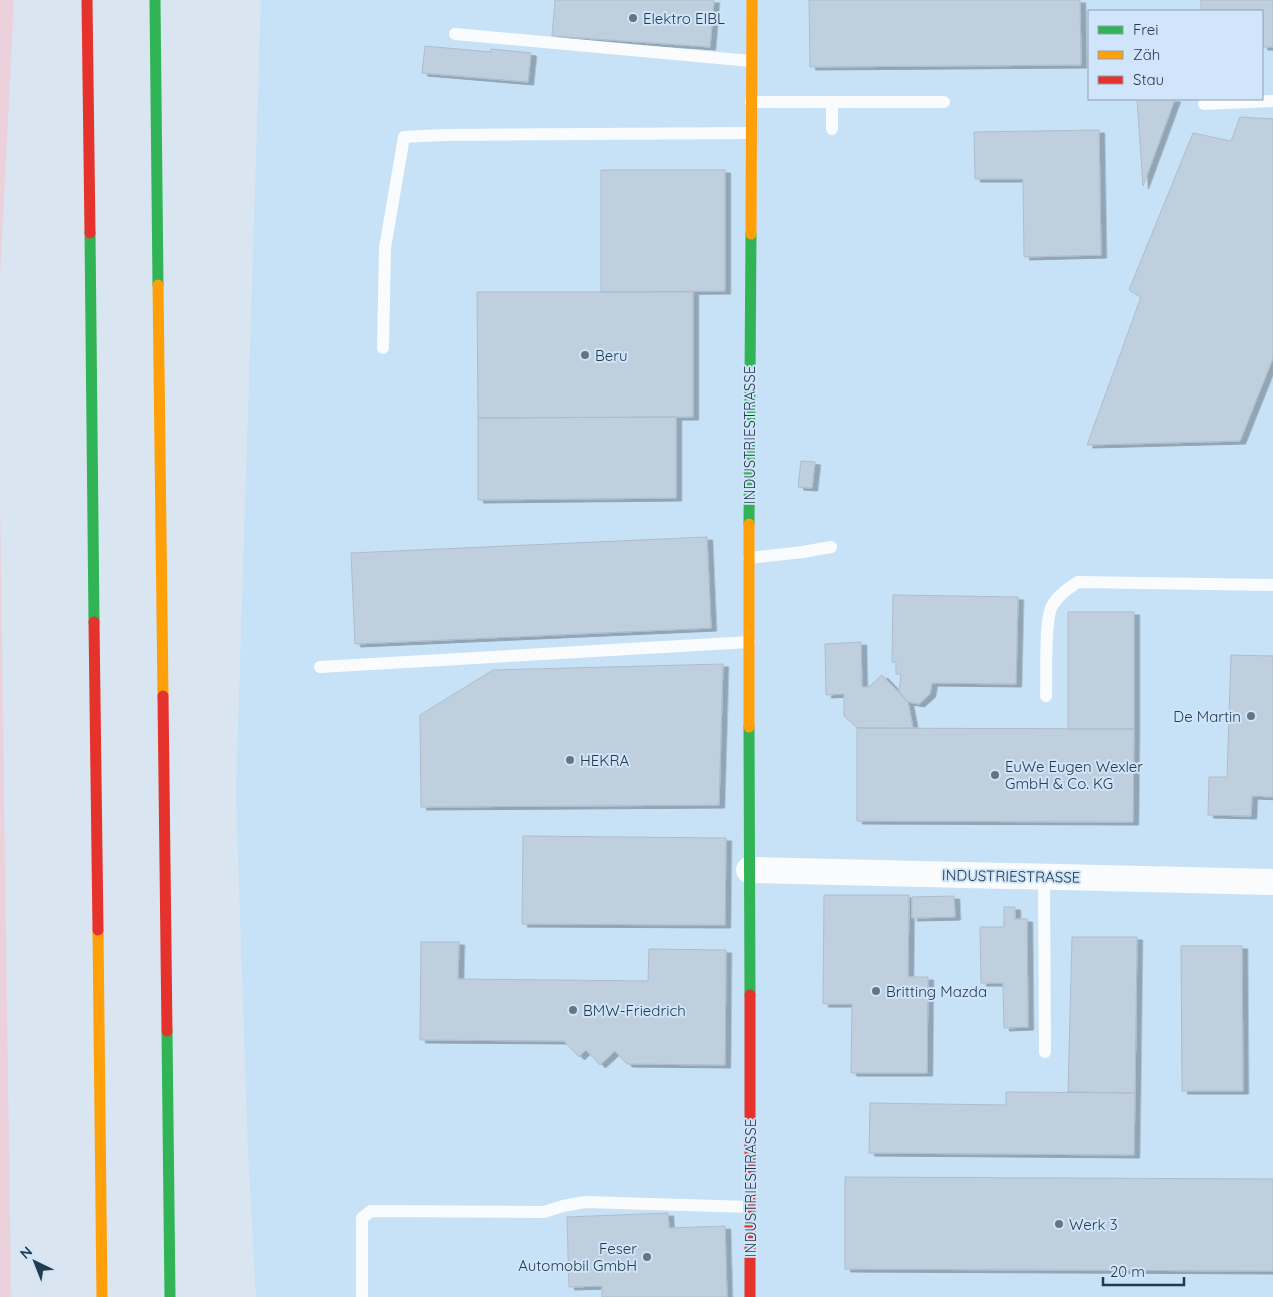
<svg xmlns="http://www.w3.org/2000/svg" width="1273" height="1297" font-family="Quicksand,sans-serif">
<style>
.built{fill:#c7e1f7;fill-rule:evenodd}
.green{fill:#ebd1dc}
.building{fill:#c0cfdd;stroke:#aebdcb;filter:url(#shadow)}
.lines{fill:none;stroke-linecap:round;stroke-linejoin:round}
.lane{stroke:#f9fbfd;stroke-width:12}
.street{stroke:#f9fbfd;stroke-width:26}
.fast{stroke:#30b455;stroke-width:11}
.slow{stroke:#ff9f0a;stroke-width:11}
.jam{stroke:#e5322d;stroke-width:11}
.poi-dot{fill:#637686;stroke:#d0e5f9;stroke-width:2}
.labels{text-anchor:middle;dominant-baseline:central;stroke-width:4;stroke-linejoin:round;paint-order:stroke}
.poi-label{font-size:15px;fill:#243a4d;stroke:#d0e5f9;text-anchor:start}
.street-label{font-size:15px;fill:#243a4d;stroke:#d0e5f9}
</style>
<defs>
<filter id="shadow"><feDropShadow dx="5.5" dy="3" stdDeviation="0" flood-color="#0004"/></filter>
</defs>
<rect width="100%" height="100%" fill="#d9e5f0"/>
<!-- built -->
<path class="built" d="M261 0H1273V1297H256L248 1151 236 793ZM1089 11H1262V99H1089Z"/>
<!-- green -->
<path class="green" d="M0 0H14L0 278Z
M0 496 11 1297H0Z"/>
<!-- building -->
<path class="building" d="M555 0H714L710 47 552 36Z
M809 0H1080L1081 65 810 67Z
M1201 0H1273V47H1262V11H1201Z
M425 46 491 52V49L531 53 528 82 422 73Z
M1137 99H1175L1143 186Z
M1240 117 1273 119V358L1240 441 1087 445 1141 297 1129 290 1193 133 1231 141Z
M1099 130 1101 255 1024 257 1023 179H975L974 132Z
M601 170H725V291L601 292Z
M477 292H693V417L478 418Z
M676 417V498L478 500V418Z
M801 461 815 462 812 488 798 487Z
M707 537 711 628 355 644 351 553Z
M893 595 1018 597 1016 684 932 683 930 694 919 704 908 702 899 692 901 674H896V662H892Z
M1068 612H1134V729H1068Z
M861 642 862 687H869L882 675 908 702 913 728H857L844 716V694L826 695 825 644Z
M1231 655 1273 656V797L1252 796 1251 816 1208 815 1209 777H1227Z
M723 664 719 805 421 807 420 715 493 670Z
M857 728 1134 729 1133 822 857 821Z
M523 836 726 838 725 925 522 924Z
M824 895H909L908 977H928L927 1073H851L852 1004H823Z
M954 896 955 917 912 918V897Z
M1004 907H1015V919H1027L1028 1027 1004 1028 1003 983H981L980 927H1004Z
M1072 937H1137L1135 1093 1068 1092Z
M421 942H459L458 979 648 981 649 949 726 950 725 1065 627 1064 615 1051 600 1065 586 1050 579 1057 564 1041 420 1040Z
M1181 946H1242L1243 1091H1182Z
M1006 1092 1135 1093 1134 1155 869 1153 870 1103 1006 1105Z
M845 1177 1273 1179V1271L845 1269Z
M668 1213 669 1228 725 1226 727 1297H602V1286L569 1287 567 1217Z"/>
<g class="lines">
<!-- lane -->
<path class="lane" d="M455 34 751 61
M751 102H944
M1204 104 1273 101
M832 129V102
M383 348 385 248 404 137 443 135 751 133
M749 558 803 552 831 547
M320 667 749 642
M1046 696C1047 677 1044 620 1052 606 1058 595 1069 588 1078 582L1273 585
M1044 877 1045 1052
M362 1297V1218L371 1211 544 1212 563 1206 585 1202 750 1207"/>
<!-- street -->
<path class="street" d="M749 870 1273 882"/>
<!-- fast -->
<path class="fast" d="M155 0 158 285
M90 233 94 622
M749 524 751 234
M749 727 750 995
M167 1031 170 1297"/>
<!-- slow -->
<path class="slow" d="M751 234 752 0
M158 285 163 696
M749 524V727
M98 930 102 1297"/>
<!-- jam -->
<path class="jam" d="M87 0 90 233
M94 622 98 930
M163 696 167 1031
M750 995V1297"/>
</g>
<!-- markers -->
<g class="poi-dot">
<circle cx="633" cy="18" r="5"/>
<circle cx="585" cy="355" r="5"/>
<circle cx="1251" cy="716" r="5"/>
<circle cx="570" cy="760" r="5"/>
<circle cx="995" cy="775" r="5"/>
<circle cx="876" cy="991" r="5"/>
<circle cx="573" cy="1010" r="5"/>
<circle cx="1059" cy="1224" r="5"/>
<circle cx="647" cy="1257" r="5"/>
</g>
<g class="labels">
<!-- poi labels -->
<g class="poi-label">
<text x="643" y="18">Elektro EIBL</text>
<text x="595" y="355">Beru</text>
<text x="1241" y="716" text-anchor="end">De Martin</text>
<text x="580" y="760">HEKRA</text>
<text x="1005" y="766">EuWe Eugen Wexler<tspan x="1005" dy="17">GmbH &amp; Co. KG</tspan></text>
<text x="886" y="991">Britting Mazda</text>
<text x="583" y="1010">BMW-Friedrich</text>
<text x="1069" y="1224">Werk 3</text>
<text x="637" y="1248" text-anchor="end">Feser<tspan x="637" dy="17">Automobil GmbH</tspan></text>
</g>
<!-- street labels -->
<g class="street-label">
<text transform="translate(749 435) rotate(-90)">INDUSTRIESTRASSE</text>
<text transform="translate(1011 876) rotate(1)">INDUSTRIESTRASSE</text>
<text transform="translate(750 1188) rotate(-90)">INDUSTRIESTRASSE</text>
</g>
</g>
<!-- legend -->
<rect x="1088" y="10" width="175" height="90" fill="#d0e5f9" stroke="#8ba1b4"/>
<rect x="1098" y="26" width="25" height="8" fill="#30b455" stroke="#8ba1b4"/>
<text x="1133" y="35" font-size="15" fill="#243a4d">Frei</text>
<rect x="1098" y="51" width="25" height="8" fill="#ff9f0a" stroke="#8ba1b4"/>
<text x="1133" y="60" font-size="15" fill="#243a4d">Zäh</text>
<rect x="1098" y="76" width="25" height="8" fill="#e5322d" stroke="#8ba1b4"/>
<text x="1133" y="85" font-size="15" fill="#243a4d">Stau</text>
<!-- north arrow -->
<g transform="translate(35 1262) rotate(317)" stroke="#d0e5f9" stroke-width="4" paint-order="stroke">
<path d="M0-4L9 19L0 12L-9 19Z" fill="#243a4d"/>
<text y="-8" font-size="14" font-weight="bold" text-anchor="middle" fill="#243a4d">N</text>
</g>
<!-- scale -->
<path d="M1103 1277v8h81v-8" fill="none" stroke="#243a4d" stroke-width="2.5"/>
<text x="1110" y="1277" font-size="15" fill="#243a4d" stroke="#d0e5f9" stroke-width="4" paint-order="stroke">20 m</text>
</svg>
